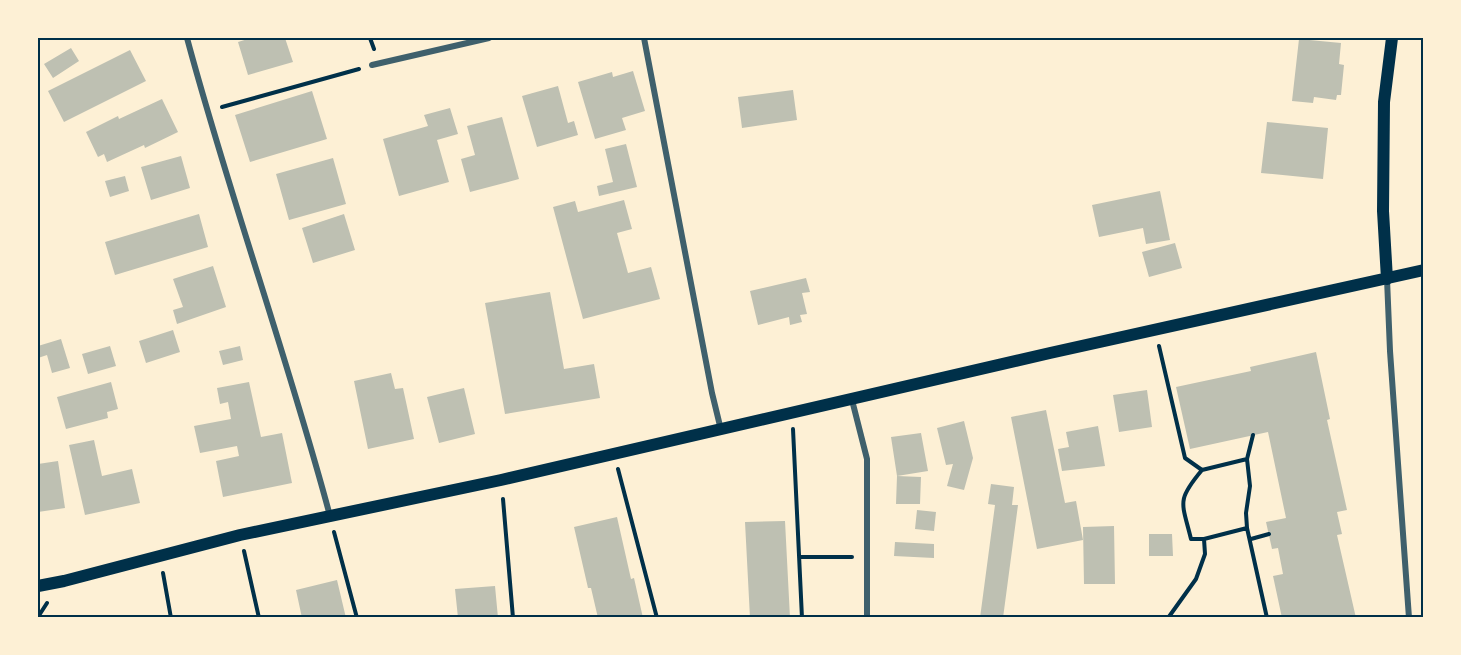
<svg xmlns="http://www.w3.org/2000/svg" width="1461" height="655" font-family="Quicksand,sans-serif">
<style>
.building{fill:#bec0b2}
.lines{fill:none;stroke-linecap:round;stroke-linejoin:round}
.path{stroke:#003049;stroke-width:4}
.minor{stroke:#3f606c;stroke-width:6}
.secondary{stroke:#003049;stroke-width:12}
.neatline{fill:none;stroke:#003049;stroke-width:2}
</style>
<rect width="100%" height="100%" fill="#fdf0d5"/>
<!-- building -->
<path class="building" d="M251 38H285L293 62 248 75 238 42Z
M1299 39 1341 43 1339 64 1344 65 1341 95H1337L1336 100 1314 97 1313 103 1292 101Z
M71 48 79 61 53 78 44 64Z
M130 50 146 81 64 122 48 91Z
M633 71 645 111 622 118 626 130 595 139 578 82 612 72 613 77Z
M558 86 568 123 574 121 578 135 537 147 522 96Z
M793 90 797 120 742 128 738 97Z
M312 91 327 139 250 162 235 115Z
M162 99 178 132 145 148 144 145 107 162 104 154 98 157 86 132 118 116 119 119Z
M450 108 458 134 437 140 449 182 399 196 383 139 428 126 424 115Z
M502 117 519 179 470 192 461 159 475 155 467 126Z
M1267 122 1328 128 1323 179 1261 173Z
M626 144 637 187 599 196 597 186 613 182 605 149Z
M181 156 190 188 151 200 141 167Z
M333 158 346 204 289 220 276 174Z
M125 176 129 191 110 197 105 181Z
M1160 191 1170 240 1146 244 1143 228 1099 237 1092 205Z
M624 200 632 229 617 233 628 273 651 267 660 299 583 319 553 207 575 201 578 212Z
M199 214 208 247 115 275 105 242Z
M344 214 355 250 313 263 302 228Z
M1175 243 1182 268 1149 277 1142 252Z
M213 266 226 307 177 324 173 310 183 307 173 279Z
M806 278 810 292 802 293 807 314 800 315 802 322 790 325 789 317 758 325 750 291Z
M550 292 564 369 594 364 600 398 505 414 485 303Z
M173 330 180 352 146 363 139 341Z
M61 339 70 368 52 373 47 355 38 358V346Z
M110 346 116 366 88 374 82 354Z
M240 346 243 360 223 365 219 351Z
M1316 352 1330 419 1327 420 1347 510 1337 512 1342 534 1337 535 1356 618H1282L1273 576 1283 574 1278 548 1272 549 1266 522 1286 518 1268 432 1190 449 1176 387 1251 371 1250 367Z
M391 373 395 389 403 388 414 439 368 449 354 381Z
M111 382 118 409 107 412 108 418 66 429 57 397Z
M249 382 261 437 282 433 292 483 223 497 216 461 239 456 237 446 200 453 194 426 231 419 228 402 220 404 217 388Z
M464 388 475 434 439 443 427 397Z
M1147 390 1152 427 1119 432 1113 395Z
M1046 410 1065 503 1076 501 1083 540 1037 549 1011 417Z
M964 421 973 458 964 490 947 486 953 464 946 465 937 428Z
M1098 426 1105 466 1062 471 1058 449 1069 447 1066 432Z
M921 433 928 471 897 476 891 437Z
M94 440 102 476 132 469 140 503 85 515 69 445Z
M58 461 65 508 38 512V464Z
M897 476 921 477 920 504H896Z
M991 484 1014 487 1012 505H1018L1003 618H980L995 505 988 504Z
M917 510 936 512 934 531 915 529Z
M617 517 631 579 634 578 643 618H598L591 588H588L574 527Z
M785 521 790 618H750L745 522Z
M1114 526 1115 584H1084L1083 527Z
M1149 534H1172L1173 556H1149Z
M895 542 934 544V558L894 556Z
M337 580 346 618H302L296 590Z
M495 586 498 618H458L455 589Z"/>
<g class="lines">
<!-- path -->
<path class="path" d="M370 38 374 49
M222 107 359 69
M1159 346 1185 458 1202 470C1176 501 1182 502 1191 539H1204L1205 554 1196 579 1168 618
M793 429 802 618
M1253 435 1247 459 1250 486 1246 513 1247 528 1267 618
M618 469 657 618
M1202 470 1247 459
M503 499 513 618
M334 532 357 618
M1204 539 1247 528
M1251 539 1269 534
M244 551 259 618
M799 557H852
M163 573 171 618
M38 617 47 603"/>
<!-- minor -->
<path class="minor" d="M187 38C230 198 287 355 330 516
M644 38 712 393 721 430
M372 65 489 38
M1387 279 1390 351 1409 618
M852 400 867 459V618"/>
<!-- secondary -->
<path class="secondary" d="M1387 279 1383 211 1384 102 1392 38
M38 586 64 581 240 535 501 480 1050 353 1424 270"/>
</g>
<!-- border -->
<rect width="1461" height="655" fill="none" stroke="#fdf0d5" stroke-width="78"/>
<rect x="39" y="39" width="1383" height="577" class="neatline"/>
</svg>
